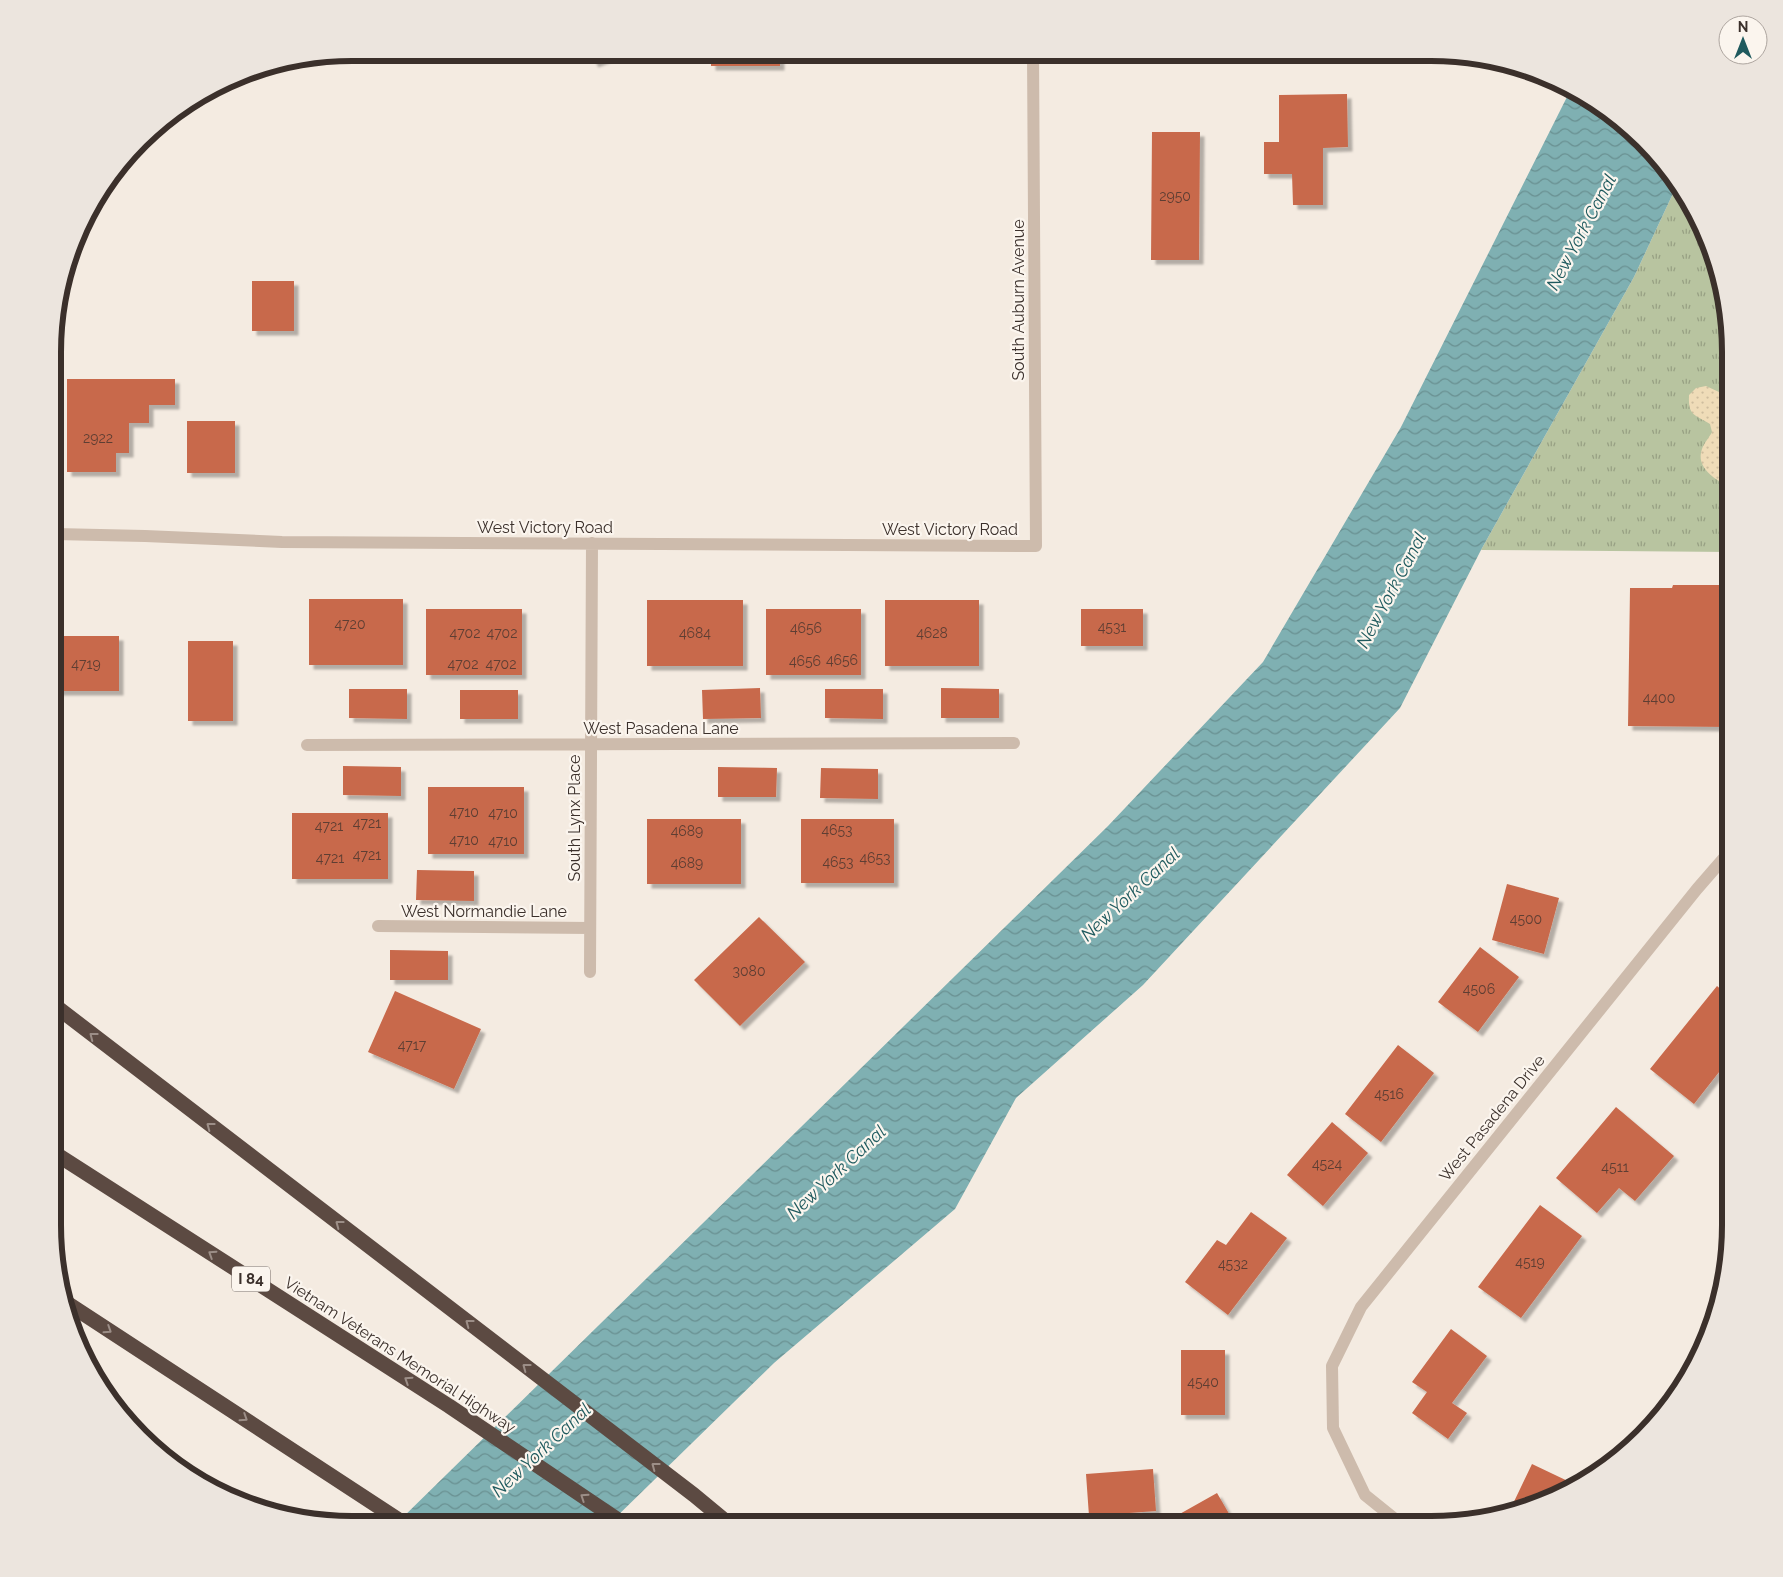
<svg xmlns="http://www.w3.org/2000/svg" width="1783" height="1577" font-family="Raleway,sans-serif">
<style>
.grass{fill:url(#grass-tufts)}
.sand{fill:url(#sand-dots)}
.water{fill:url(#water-waves)}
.building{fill:#c8694b;filter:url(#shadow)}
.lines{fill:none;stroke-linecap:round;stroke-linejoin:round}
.street{stroke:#cdbbac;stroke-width:12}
.highway{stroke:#5c4a42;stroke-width:15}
.oneway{stroke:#9c8e87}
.labels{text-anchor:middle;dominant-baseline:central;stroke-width:4.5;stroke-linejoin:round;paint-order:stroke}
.number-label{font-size:14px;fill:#5e3e33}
.shield{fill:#fbf5ee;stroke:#756b66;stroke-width:1}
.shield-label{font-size:15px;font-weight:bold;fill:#3b302b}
.street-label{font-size:16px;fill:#3b302b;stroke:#fbf5ee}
.water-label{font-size:18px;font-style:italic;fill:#1f5a5e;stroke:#fbf5ee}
.rim{fill:none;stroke:#3b302b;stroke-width:6}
</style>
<defs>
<pattern id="grass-tufts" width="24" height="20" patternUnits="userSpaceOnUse" patternTransform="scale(1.25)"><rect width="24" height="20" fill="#b8c4a0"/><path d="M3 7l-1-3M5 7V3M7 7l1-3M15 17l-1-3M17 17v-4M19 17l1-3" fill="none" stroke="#97a083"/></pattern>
<pattern id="sand-dots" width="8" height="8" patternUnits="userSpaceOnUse" patternTransform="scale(1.25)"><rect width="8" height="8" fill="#efdcb8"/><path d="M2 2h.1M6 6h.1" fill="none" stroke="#cebd9e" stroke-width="1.8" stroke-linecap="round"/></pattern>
<pattern id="water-waves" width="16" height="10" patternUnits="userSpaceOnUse" patternTransform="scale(1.25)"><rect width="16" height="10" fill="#7fb0b2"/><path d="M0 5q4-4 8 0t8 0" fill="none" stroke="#699091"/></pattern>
<filter id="shadow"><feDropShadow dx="4.5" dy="4.5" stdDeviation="1" flood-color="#0004"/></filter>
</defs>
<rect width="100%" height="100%" fill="#f4ebe1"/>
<!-- grass -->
<path class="grass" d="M1676 187 1708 237 1730 332V552L1481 550 1634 277Z"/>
<!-- sand -->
<path class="sand" d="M1706 386 1719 392 1730 407V487C1716 480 1695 468 1702 449 1704 443 1709 438 1712 432L1710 424C1694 414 1688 416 1689 395L1696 388Z"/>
<!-- water -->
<path class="water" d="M1571 89 1656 154 1676 187 1634 277 1481 550 1400 708 1143 985 1016 1098 955 1209 774 1363 609 1524H396L1108 826 1263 662 1401 427Z"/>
<!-- building -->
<path class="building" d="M589 53H619L594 63Z
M711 53H780V66H711Z
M889 53H963V55L889 56Z
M1347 94 1348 147 1323 148V205H1293L1292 174H1264V142H1279V95Z
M1152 132H1200L1199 260H1151Z
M252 281H294V331H252Z
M67 379H175V405H149V423H129V453H116V472H67Z
M187 421H235V473H187Z
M1673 585H1730V727L1628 726 1630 588H1672Z
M309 599H403V665H309Z
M647 600H743V666H647Z
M885 600H979V666H885Z
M426 609H522V675H426Z
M766 609H861V675H766Z
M1081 609H1143V646H1081Z
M54 636H119V691H54Z
M188 641H233V721H188Z
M760 688 761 718 703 719 702 690Z
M941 688 999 689V718H941Z
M349 689H407V719L349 718Z
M825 689H883V719L825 718Z
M460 690H518V719H460Z
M343 766 401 767V796L343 795Z
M718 767 777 768 776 797H718Z
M821 768 878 769V799L820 798Z
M428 787H524V854H428Z
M292 813H388V879H292Z
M647 819H741V884H647Z
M801 819H894V883H801Z
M417 870 474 871V901L416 900Z
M1507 884 1559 898 1544 954 1492 940Z
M759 917 805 962 740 1026 694 980Z
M1480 947 1519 977 1478 1032 1438 1002Z
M390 950 448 951V980H390Z
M1717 986 1730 997V1058L1694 1104 1650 1069Z
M395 991 481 1029 454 1089 368 1052Z
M1398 1045 1434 1073 1381 1142 1345 1114Z
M1616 1107 1674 1156 1635 1201 1619 1188 1597 1213 1556 1178Z
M1332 1122 1368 1153 1323 1206 1287 1175Z
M1540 1205 1582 1236 1521 1318 1478 1287Z
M1251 1212 1287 1238 1228 1315 1185 1282 1217 1240 1226 1245Z
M1451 1329 1487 1356 1452 1403 1467 1413 1448 1439 1412 1413 1427 1392 1412 1382Z
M1181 1350H1225V1415H1181Z
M1532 1464 1574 1484 1546 1502 1510 1510Z
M1153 1469 1156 1511 1089 1516 1086 1474Z
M1217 1493 1235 1524H1172L1169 1520Z"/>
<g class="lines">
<!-- street -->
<path class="street" d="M55 534 145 536 282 542 1036 546 1033 53
M307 745 1014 743
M378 926 590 928
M590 972 592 543
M1401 1524 1365 1495 1333 1428 1332 1366 1361 1307 1697 889 1730 851"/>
<!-- highway -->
<path class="highway" d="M54 1005 694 1495 729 1524
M53 1152 449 1406 624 1524
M67 1303 405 1524"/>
</g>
<!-- one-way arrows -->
<defs><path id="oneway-chevron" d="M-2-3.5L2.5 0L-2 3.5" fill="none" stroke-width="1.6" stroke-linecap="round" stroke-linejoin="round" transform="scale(1.25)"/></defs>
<g class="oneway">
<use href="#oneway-chevron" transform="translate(93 1036) rotate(-142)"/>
<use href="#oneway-chevron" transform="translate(210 1126) rotate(-143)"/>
<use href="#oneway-chevron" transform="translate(339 1224) rotate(-143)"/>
<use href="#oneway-chevron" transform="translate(212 1254) rotate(-147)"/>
<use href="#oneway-chevron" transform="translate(469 1323) rotate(-143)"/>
<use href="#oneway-chevron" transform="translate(108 1330) rotate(33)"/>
<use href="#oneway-chevron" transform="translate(526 1367) rotate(-143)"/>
<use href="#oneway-chevron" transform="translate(408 1380) rotate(-147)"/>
<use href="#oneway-chevron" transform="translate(244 1418) rotate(33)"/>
<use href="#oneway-chevron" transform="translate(655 1466) rotate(-143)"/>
<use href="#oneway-chevron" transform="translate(584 1497) rotate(-146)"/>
</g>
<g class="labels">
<!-- number labels -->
<g class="number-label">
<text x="1175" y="196">2950</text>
<text x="98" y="438">2922</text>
<text x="350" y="624">4720</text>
<text x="1112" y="627">4531</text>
<text x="806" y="628">4656</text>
<text x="465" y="633">4702</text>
<text x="502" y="633">4702</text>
<text x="695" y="633">4684</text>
<text x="932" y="633">4628</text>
<text x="842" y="660">4656</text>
<text x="805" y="661">4656</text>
<text x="86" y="664">4719</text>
<text x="463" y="664">4702</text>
<text x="501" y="664">4702</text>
<text x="1659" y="698">4400</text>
<text x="464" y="812">4710</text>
<text x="503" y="813">4710</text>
<text x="367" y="823">4721</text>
<text x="329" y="826">4721</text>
<text x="837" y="830">4653</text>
<text x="687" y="831">4689</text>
<text x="464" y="840">4710</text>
<text x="503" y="841">4710</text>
<text x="367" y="855">4721</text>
<text x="330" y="858">4721</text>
<text x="875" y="858">4653</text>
<text x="838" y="862">4653</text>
<text x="687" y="863">4689</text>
<text x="1526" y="919">4500</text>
<text x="749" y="971">3080</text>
<text x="1479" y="989">4506</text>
<text x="412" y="1045">4717</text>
<text x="1389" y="1094">4516</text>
<text x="1327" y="1164">4524</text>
<text x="1615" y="1167">4511</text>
<text x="1530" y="1262">4519</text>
<text x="1233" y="1264">4532</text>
<text x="1203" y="1382">4540</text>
</g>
<!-- shield labels -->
<rect class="shield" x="232" y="1266.5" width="38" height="25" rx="4"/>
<g class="shield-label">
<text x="251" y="1279">I 84</text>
</g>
<!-- street labels -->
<g class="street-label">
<text transform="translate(1018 300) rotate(-90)">South Auburn Avenue</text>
<text x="545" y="527">West Victory Road</text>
<text x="950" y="529">West Victory Road</text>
<text x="661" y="728">West Pasadena Lane</text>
<text transform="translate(574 818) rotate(-90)">South Lynx Place</text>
<text x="484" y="911">West Normandie Lane</text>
<text transform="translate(1492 1118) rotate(-51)">West Pasadena Drive</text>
<text transform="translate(400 1355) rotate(33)">Vietnam Veterans Memorial Highway</text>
</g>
<!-- water labels -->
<g class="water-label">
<text transform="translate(1581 232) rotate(-62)">New York Canal</text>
<text transform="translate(1391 590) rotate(-62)">New York Canal</text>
<text transform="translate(1130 894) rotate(-43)">New York Canal</text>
<text transform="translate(836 1172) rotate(-43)">New York Canal</text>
<text transform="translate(541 1450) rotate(-43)">New York Canal</text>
</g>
</g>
<!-- crop -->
<path d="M0 0H1783V1577H0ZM352 61H1431A291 291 0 0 1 1722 352V1225A291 291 0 0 1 1431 1516H352A291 291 0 0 1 61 1225V352A291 291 0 0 1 352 61Z" fill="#ece5de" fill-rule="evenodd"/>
<path class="rim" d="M352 61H1431A291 291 0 0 1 1722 352V1225A291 291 0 0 1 1431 1516H352A291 291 0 0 1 61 1225V352A291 291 0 0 1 352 61Z"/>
<!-- north arrow -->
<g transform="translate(1743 40)"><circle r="24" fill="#fbf5ee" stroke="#aea6a0"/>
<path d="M0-4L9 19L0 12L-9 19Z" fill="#1f5a5e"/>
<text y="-8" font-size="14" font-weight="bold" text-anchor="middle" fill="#3b302b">N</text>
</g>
</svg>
